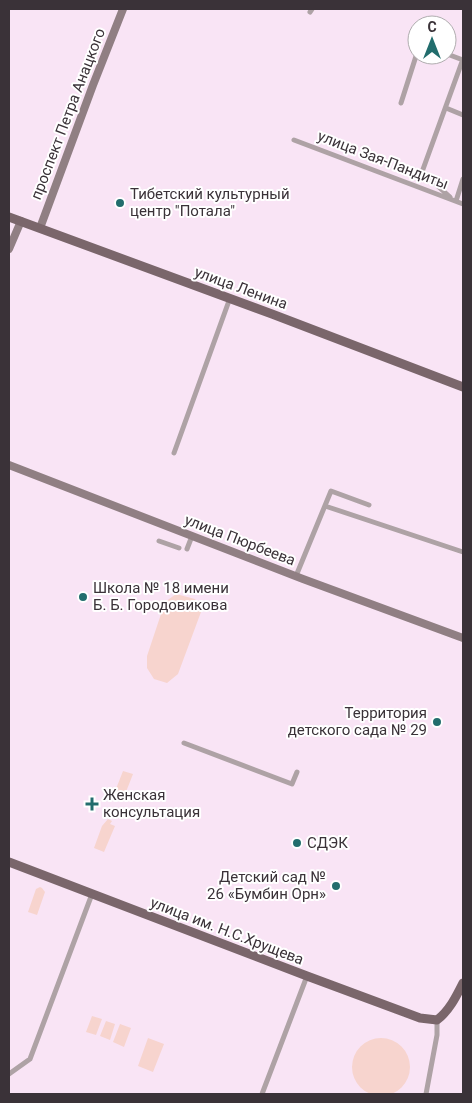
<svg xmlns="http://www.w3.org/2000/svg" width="472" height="1103" font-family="Roboto,sans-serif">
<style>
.green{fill:#f7d4ce}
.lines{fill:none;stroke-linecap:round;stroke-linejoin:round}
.minor{stroke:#aea2a5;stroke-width:5}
.secondary{stroke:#907f83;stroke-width:8}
.primary{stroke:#7a666b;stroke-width:9}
.poi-dot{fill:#226d6d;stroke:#fff;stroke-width:2}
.labels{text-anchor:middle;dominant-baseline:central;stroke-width:4;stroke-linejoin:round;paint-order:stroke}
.street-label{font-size:15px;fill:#3a3238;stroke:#fff}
.poi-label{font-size:15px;fill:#3a3238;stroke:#fff;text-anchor:start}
</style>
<rect width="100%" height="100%" fill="#f9e4f5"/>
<!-- green -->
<path class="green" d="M176 594 195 599 201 612 178 674 167 683 154 679 147 668V656L165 602Z
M123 771 133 774 124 797 114 794Z
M108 819 112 821 110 824 115 826 104 852 94 848 102 826Z
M40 887 42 888 45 892 37 915 28 912 36 889Z
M92 1016 102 1019 96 1035 86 1032Z
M106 1021 115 1024 110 1040 100 1036Z
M120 1024 131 1028 124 1047 113 1042Z
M148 1038 164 1044 153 1072 138 1066Z
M352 1067a29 29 0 1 1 58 0a29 29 0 1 1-58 0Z"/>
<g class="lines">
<!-- minor -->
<path class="minor" d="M310 12 312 9
M447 54 463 60
M401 103 417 53
M446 108 463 115
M294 140 463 204
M450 197 422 172 463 59
M456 201 463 179
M174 453 230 298
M325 506 463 552
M159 541 179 548
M187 549 192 536
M296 576 331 491 369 505
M184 743 292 784 297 772
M9 1074 30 1059 92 894
M262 1094 307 976
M426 1094 437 1035V1020"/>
<!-- secondary -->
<path class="secondary" d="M40 228 93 85 123 9
M9 249 21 221
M9 465 303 579 463 638"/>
<!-- primary -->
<path class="primary" d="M9 217 272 314 463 387
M9 862 307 976 420 1018 437 1020C449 1011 456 997 463 983"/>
</g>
<!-- markers -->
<g class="poi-dot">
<circle cx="120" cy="203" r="5"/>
<circle cx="83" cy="597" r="5"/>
<circle cx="437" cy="722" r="5"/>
<path d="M89.5 796.5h5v5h5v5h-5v5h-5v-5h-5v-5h5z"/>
<circle cx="297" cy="843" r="5"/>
<circle cx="336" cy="886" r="5"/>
</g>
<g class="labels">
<!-- street labels -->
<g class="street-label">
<text transform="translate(68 114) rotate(-69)">проспект Петра Анацкого</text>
<text transform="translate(383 160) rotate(21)">улица Зая-Пандиты</text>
<text transform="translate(241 288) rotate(20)">улица Ленина</text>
<text transform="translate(240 540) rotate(21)">улица Пюрбеева</text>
<text transform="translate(227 931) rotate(21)">улица им. Н.С.Хрущева</text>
</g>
<!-- poi labels -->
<g class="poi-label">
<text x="130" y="194">Тибетский культурный<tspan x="130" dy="17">центр "Потала"</tspan></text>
<text x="93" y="588">Школа № 18 имени<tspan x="93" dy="17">Б. Б. Городовикова</tspan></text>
<text x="427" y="713" text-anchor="end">Территория<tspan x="427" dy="17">детского сада № 29</tspan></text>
<text x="103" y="795">Женская<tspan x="103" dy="17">консультация</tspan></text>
<text x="307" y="843">СДЭК</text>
<text x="326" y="877" text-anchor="end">Детский сад №<tspan x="326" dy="17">26 «Бумбин Орн»</tspan></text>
</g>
</g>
<!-- border -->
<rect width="472" height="1103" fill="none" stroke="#3a3238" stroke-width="20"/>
<!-- north arrow -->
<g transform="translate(432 40)"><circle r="24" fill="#ffffff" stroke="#b0adaf"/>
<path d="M0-4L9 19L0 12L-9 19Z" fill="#226d6d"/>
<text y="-8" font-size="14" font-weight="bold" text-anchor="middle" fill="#3a3238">С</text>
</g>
</svg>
